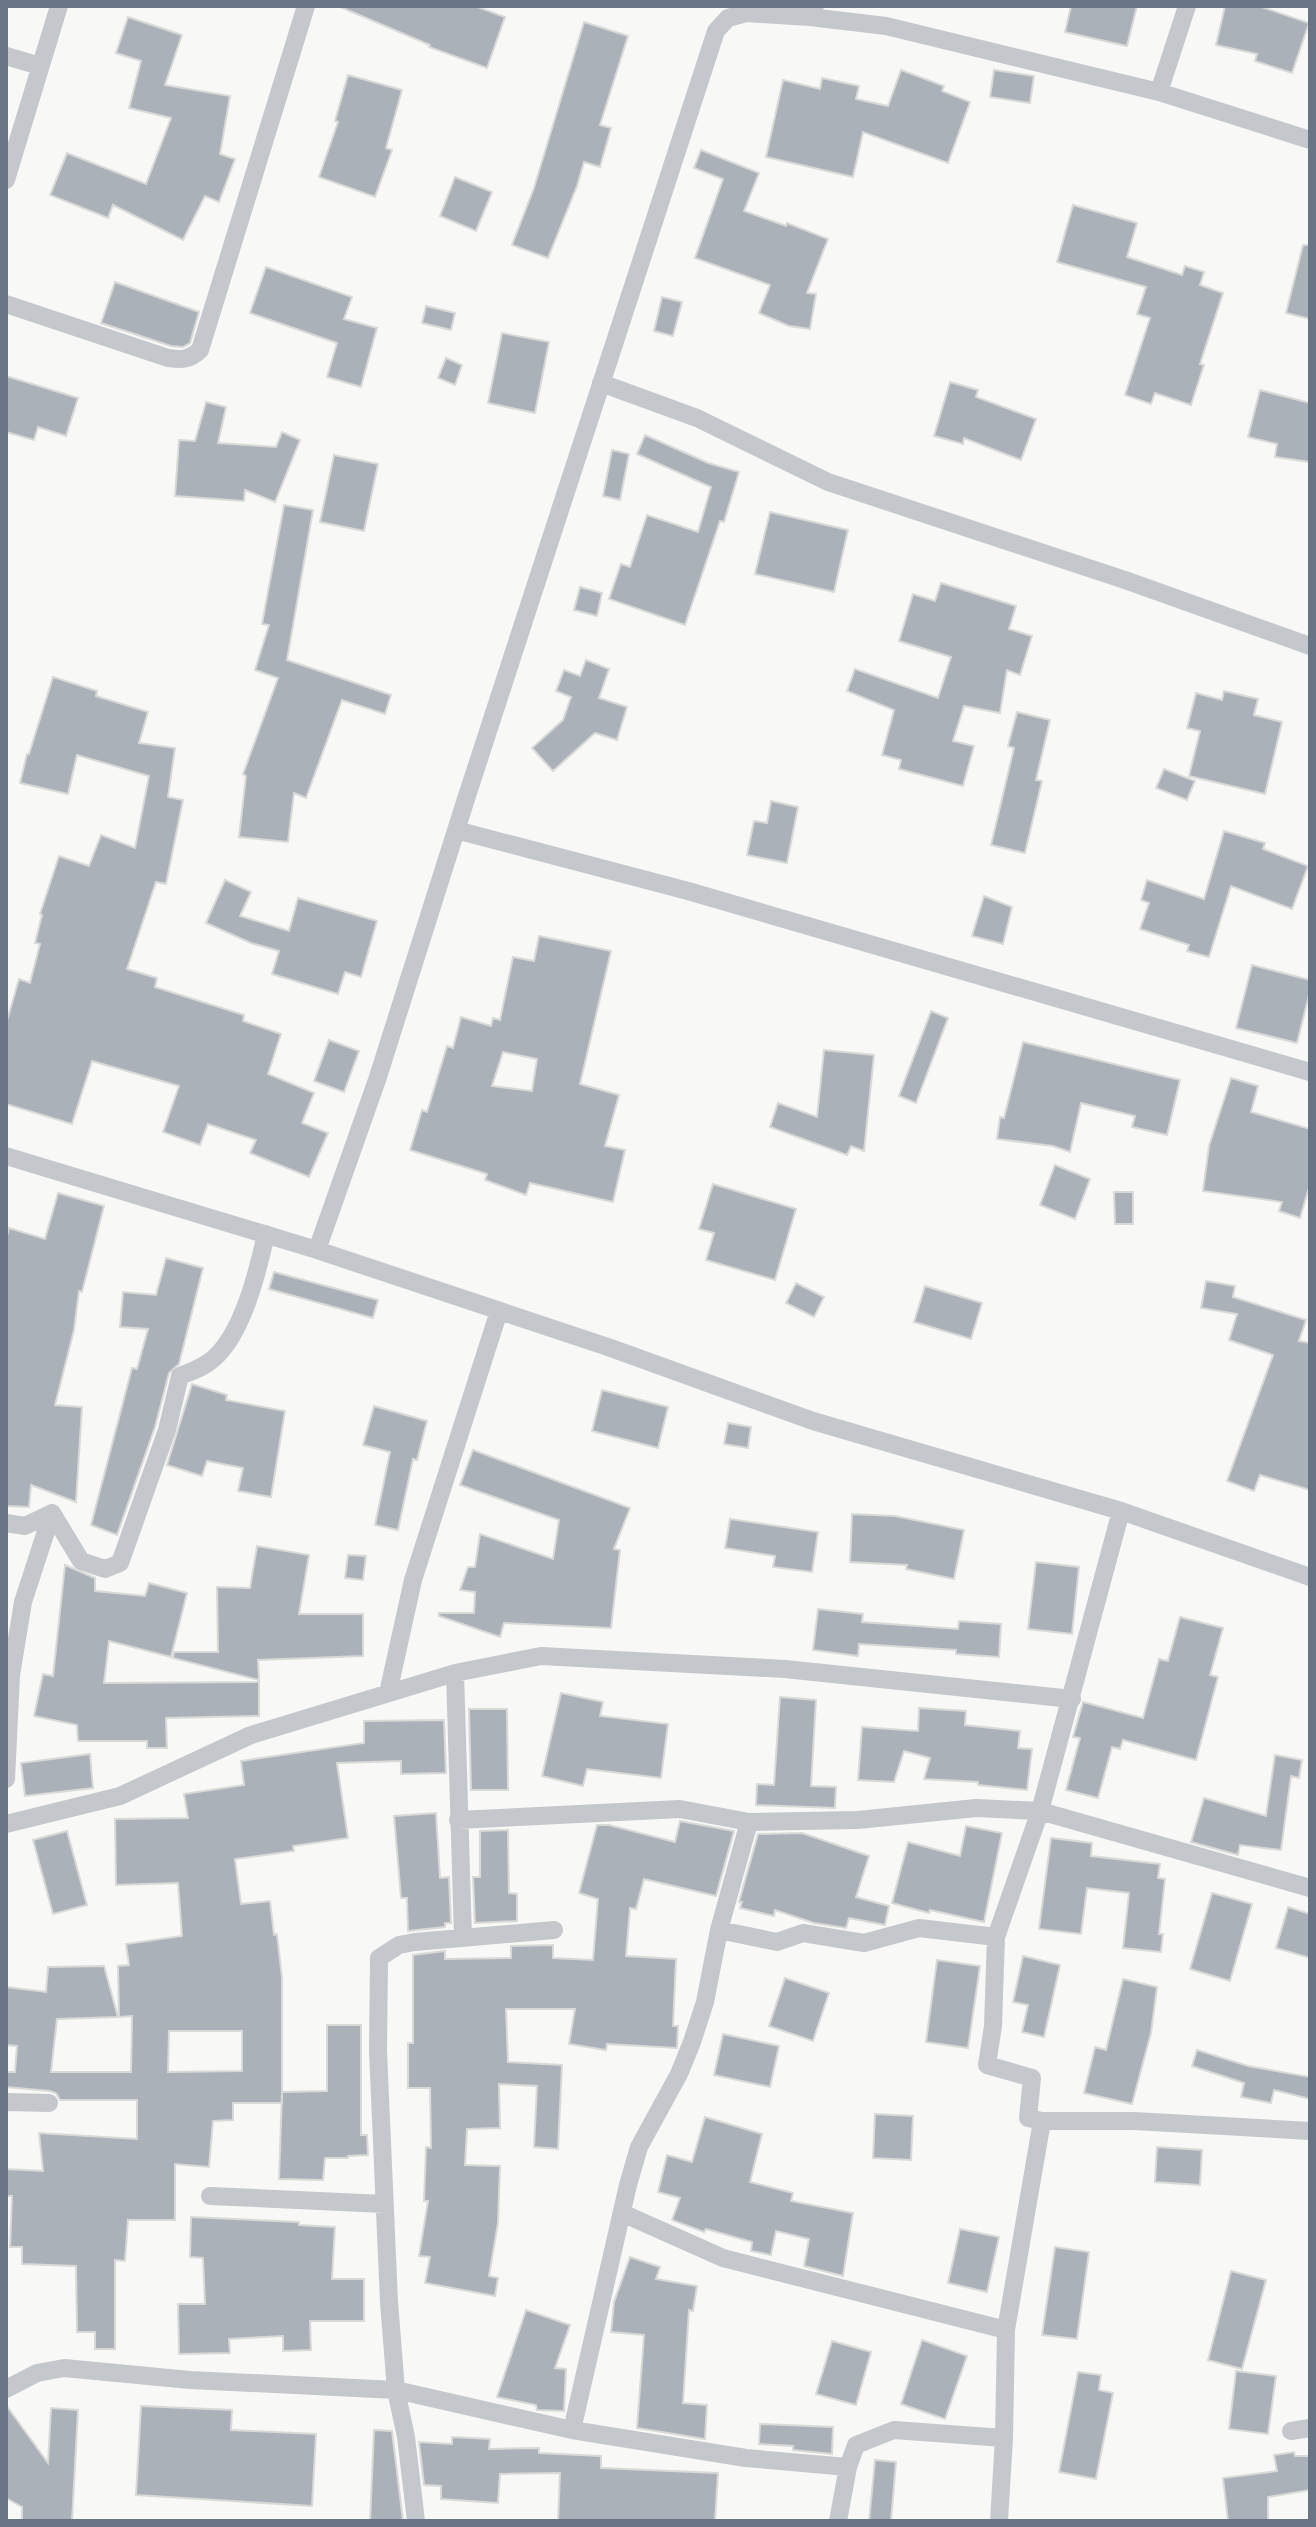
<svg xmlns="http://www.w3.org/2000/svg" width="1316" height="2527" font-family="'Sofia Sans Condensed',sans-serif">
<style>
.building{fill:#abb1b8;stroke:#d9dad8;stroke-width:2;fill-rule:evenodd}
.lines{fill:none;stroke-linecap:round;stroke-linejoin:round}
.street{stroke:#c4c7cb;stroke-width:18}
</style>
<rect width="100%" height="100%" fill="#f8f8f6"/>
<!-- building -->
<path class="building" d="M338 6H475L505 17 487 68 429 47 430 45Z
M1071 6H1137L1127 46 1065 32Z
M1225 6H1259L1309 23 1292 73 1255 61 1257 54 1216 45Z
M128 17 182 35 165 85 230 96 220 154 235 159 219 202 205 196 183 240 113 205 108 218 50 195 67 153 146 184 171 118 129 108 141 61 116 53Z
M584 22 628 36 600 125 611 128 600 167 584 162 577 186 548 258 512 245 534 188Z
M901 70 944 86 942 91 970 102 948 163 863 132 853 177 766 157 783 80 820 89 822 78 859 86 856 99 888 106Z
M994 70 1034 76 1030 103 990 97Z
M348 75 402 90 386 148 392 150 375 197 319 177 338 122 335 121Z
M701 150 759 173 744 211 786 226 787 223 828 239 807 293 816 294 810 329 789 326 759 313 770 285 695 258 723 179 694 168Z
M455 177 492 192 476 231 440 216Z
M1073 205 1137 223 1127 257 1182 275 1185 266 1204 272 1200 285 1223 293 1200 364 1204 365 1191 405 1155 393 1151 404 1125 395 1150 318 1137 314 1146 287 1057 262Z
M1303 245H1310V319L1286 313Z
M266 267 352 297 344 319 377 328 361 387 327 377 337 343 250 313Z
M115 282 199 312 190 343 183 347 171 346 101 323Z
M662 297 682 302 673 336 654 331Z
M426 306 455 313 451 330 422 323Z
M502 333 549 342 535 413 488 403Z
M446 358 462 365 455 385 438 378Z
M6 376 78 398 66 436 38 427 34 440 6 432Z
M950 382 978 390 976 397 1036 419 1021 460 964 438 963 444 934 436Z
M1260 390 1310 403V462L1275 457 1277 444 1248 437Z
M206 402 226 407 218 443 276 447 282 432 300 440 275 502 245 490 244 501 175 496 179 440 195 441Z
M645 435 708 463 739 472 724 522 720 521 685 625 609 599 621 564 630 567 647 515 698 532 711 487 637 454Z
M612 450 629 454 620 500 603 496Z
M334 455 378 464 364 531 320 522Z
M284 505 313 510 287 660 391 695 385 714 342 700 306 798 294 793 288 842 239 837 246 776 243 774 278 678 255 670 269 625 262 624Z
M770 512 848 530 834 592 755 574Z
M941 583 1016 606 1009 629 1032 636 1020 675 1007 670 1000 713 964 706 953 741 974 746 963 786 899 769 901 760 882 755 894 710 847 691 855 669 938 698 951 657 899 641 913 594 935 601Z
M580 587 602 593 597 616 574 610Z
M586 660 609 669 599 698 627 707 617 740 595 733 553 771 532 748 563 720 571 697 556 691 564 670 580 676Z
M53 677 97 691 96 696 148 712 139 743 175 748 168 797 183 800 166 884 156 882 127 969 157 978 155 987 244 1015 243 1021 281 1034 268 1074 314 1093 302 1123 328 1133 309 1177 250 1153 256 1140 208 1124 200 1145 163 1132 179 1086 92 1061 72 1124 6 1104V1024L19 979 30 983 40 944 35 943 42 915 40 914 59 856 89 866 101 835 135 848 149 776 77 755 68 794 20 783 27 754H29Z
M1224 691 1258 699 1254 715 1282 722 1265 794 1189 776 1200 731 1187 728 1196 693 1222 700Z
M1017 712 1050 720 1036 780 1042 781 1025 853 991 845 1014 748 1008 746Z
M1164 769 1195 781 1187 800 1156 788Z
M771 801 798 807 787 863 747 855 754 821 767 823Z
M1224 831 1265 843 1263 849 1308 866 1292 909 1231 886 1209 957 1187 951 1189 945 1140 929 1149 903 1141 900 1147 880 1204 899Z
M225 880 251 892 240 916 289 931 298 898 377 921 361 977 345 972 338 994 272 974 279 951 251 943 206 923Z
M984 896 1012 907 1003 944 972 936Z
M539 936 611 951 580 1084 619 1095 605 1146 625 1150 613 1202 530 1183 526 1195 485 1180 487 1174 410 1150 422 1110 427 1112 447 1046 453 1048 461 1017 491 1026 493 1018 500 1020 513 957 534 961ZM503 1052 537 1059 532 1091 492 1086Z
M1252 965 1310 980V991L1297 1043 1236 1028Z
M931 1011 948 1018 916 1103 899 1096Z
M329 1040 359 1051 344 1092 314 1081Z
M1023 1042 1180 1080 1167 1135 1132 1127 1135 1116 1081 1103 1070 1152 1053 1146 997 1139 1000 1117 1004 1118Z
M824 1050 874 1055 864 1151 851 1146 847 1155 770 1127 778 1103 817 1117Z
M1231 1078 1258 1086 1251 1112 1310 1129V1184L1300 1218 1279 1211 1282 1202 1203 1191 1209 1146Z
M1055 1165 1090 1179 1075 1219 1040 1205Z
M713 1184 796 1209 775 1280 706 1260 714 1233 699 1229Z
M1114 1192H1133V1224H1115Z
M58 1193 104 1206 82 1292 79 1291 74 1330 55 1405 82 1407 76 1502 31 1485 29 1507 6 1506V1240L9 1228 45 1239Z
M166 1258 203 1268 179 1364 169 1373 155 1427 117 1535 91 1525 132 1368 137 1369 148 1329 120 1327 123 1292 156 1295Z
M274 1272 378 1300 373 1318 269 1289Z
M1206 1281 1235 1286 1233 1297 1306 1320 1299 1341 1310 1343V1490L1260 1475 1254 1491 1227 1481 1273 1355 1229 1340 1237 1314 1201 1308Z
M796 1283 824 1297 814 1317 786 1303Z
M925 1286 982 1303 971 1339 914 1322Z
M192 1384 227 1395 226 1400 285 1411 271 1497 238 1491 243 1468 207 1461 202 1476 167 1465Z
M602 1390 668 1407 658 1448 592 1431Z
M374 1406 427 1421 417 1460 413 1459 398 1530 375 1525 390 1452 363 1445Z
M728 1423 751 1427 748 1448 724 1444Z
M473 1450 630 1508 614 1549 620 1550 611 1628 504 1623 500 1637 439 1616V1613H474L475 1592 460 1590 468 1567H475L480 1534 553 1559 559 1520 460 1485Z
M852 1514 895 1516 964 1530 954 1579 906 1569 907 1565 850 1562Z
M730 1519 818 1532 812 1572 773 1567 775 1556 725 1548Z
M257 1546 309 1555 299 1614H363V1656L258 1660 259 1680 173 1658 174 1652H218L217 1587 250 1588Z
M348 1555 366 1556 363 1580 345 1578Z
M1036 1562 1079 1567 1072 1634 1028 1629Z
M65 1565 95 1578V1591L145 1596 149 1583 187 1593 171 1657 109 1641 104 1683 259 1682V1716L166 1718 167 1748H147V1741H78L77 1725 34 1716 43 1674 53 1676Z
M818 1609 863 1614 862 1622 958 1629 959 1621 1001 1624 999 1657 956 1654V1650L859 1644 858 1656 813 1650Z
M1180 1617 1223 1628 1210 1675 1218 1677 1196 1760 1123 1740 1120 1749 1112 1747 1098 1798 1066 1790 1080 1738 1073 1737 1083 1702 1143 1718 1159 1659 1168 1661Z
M561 1693 603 1702 600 1716 668 1724 661 1778 587 1769 583 1786 542 1776Z
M780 1697 816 1700 811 1786 836 1787 835 1808 756 1805 757 1784 774 1785Z
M919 1708 966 1711 965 1725 1020 1731 1018 1748 1032 1749 1027 1790 978 1785V1782L924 1779 930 1758 904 1751 894 1782 858 1780 862 1727 918 1731Z
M469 1709H507L508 1790H471Z
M444 1720 446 1773 401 1774V1761L337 1763 348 1838 293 1846 294 1851 235 1859 241 1904 270 1901 274 1935 277 1934 282 1978V2103H233V2120L213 2121 209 2167 175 2164V2220H128L125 2261 115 2260V2349H95V2332H77L76 2266 22 2264V2247H10L12 2196H6V2169L43 2171 39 2133 137 2139V2100H60L56 2093 50 2091 6 2087V2072H15L17 2046 6 2045V1987L46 1992 48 1967 104 1966 118 2017 57 2019 51 2072H131L132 2016 119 2017 118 1966 129 1965 126 1944 182 1936 178 1883 116 1885 115 1819 188 1818 184 1794 244 1785 241 1761 364 1743V1721ZM169 2031H242V2071L168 2072Z
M90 1754 93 1788 25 1796 21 1763Z
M1275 1755 1302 1760 1299 1778 1291 1776 1281 1850 1240 1845 1238 1855 1191 1842 1204 1798 1266 1816Z
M436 1813 440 1878 449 1877 451 1923H445V1927L408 1931 407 1898H401L394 1816Z
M680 1821 734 1831 716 1896 644 1879 636 1909 630 1908 626 1956 676 1959 673 2026H678L677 2048 607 2044 606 2050 569 2044 575 2009H506L508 2062 562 2065 558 2149 534 2147 537 2086 499 2084 500 2128 467 2129 465 2165 500 2166 498 2223 489 2276 498 2278 495 2296 425 2283 430 2257 419 2256 428 2201H424L426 2147 431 2148 430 2088H408V2043H413V1955L445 1951V1959L511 1958V1946L553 1945V1958L593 1960 598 1899 579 1893 597 1825H609L675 1842Z
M966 1826 1002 1833 984 1922 930 1910 929 1913 892 1903 908 1842 960 1856Z
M508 1830 509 1893 517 1894V1921L475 1923 473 1877H480V1831Z
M67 1831 87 1905 53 1914 33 1840Z
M802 1833 869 1856 856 1897 889 1906 885 1925 849 1918 846 1928 814 1923 775 1910 774 1916 740 1908 742 1902H739L758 1834Z
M1051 1838 1092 1843 1091 1856 1160 1864 1158 1878 1165 1879 1159 1934H1163L1161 1952 1123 1948 1129 1893 1087 1888 1081 1934 1039 1929Z
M1212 1893 1252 1904 1230 1981 1190 1969Z
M1288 1907 1310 1914V1958L1276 1948Z
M1023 1956 1060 1965 1044 2037 1022 2032 1028 2005 1013 2002Z
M937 1960 980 1966 968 2048 926 2042Z
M785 1978 829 1993 813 2041 769 2026Z
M1123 1979 1157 1987 1151 2033 1132 2104 1084 2093 1095 2047 1106 2050Z
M327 2025H361V2135H367L368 2155 348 2156V2158H325L323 2180 279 2179 282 2092 327 2091Z
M723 2034 779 2046 770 2087 714 2075Z
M1197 2050 1248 2066 1310 2077V2099L1274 2090 1271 2103 1241 2097 1244 2083 1192 2066Z
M875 2114 913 2116 911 2160 873 2158Z
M705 2117 762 2134 750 2182 793 2193 791 2201 853 2213 843 2276 804 2266 809 2239 776 2231 771 2255 751 2251 752 2242 706 2229 704 2232 672 2220 680 2198 658 2192 667 2155 692 2162Z
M1157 2147 1202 2150 1200 2185 1155 2182Z
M191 2217 299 2222V2225L335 2227 332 2279H364V2321H310L311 2350 283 2351V2336L229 2339 230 2353 179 2354 178 2304H205L203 2258 190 2257Z
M960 2229 999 2237 987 2292 948 2283Z
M1055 2247 1089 2252 1077 2339 1042 2335Z
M630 2257 660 2267 656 2279 697 2286 693 2311 689 2310 683 2403 707 2405 705 2439 637 2428 644 2335 611 2332 614 2302Z
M1231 2271 1266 2280 1242 2369 1208 2360Z
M526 2310 570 2325 555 2368 566 2369 564 2411 537 2410 536 2405 497 2397Z
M922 2340 967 2356 945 2419 901 2404Z
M832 2341 871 2352 856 2405 816 2394Z
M1236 2371 1276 2376 1268 2434 1229 2429Z
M1078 2372 1101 2375 1099 2390 1113 2393 1096 2479 1059 2472Z
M6 2405 48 2463 51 2408 78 2410 72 2521H22V2507L6 2498Z
M141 2406 232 2410 231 2430 316 2434 312 2506 136 2495Z
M760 2424 833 2427 832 2454 793 2450V2446L759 2444Z
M374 2430 392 2431 403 2521H370Z
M452 2437 490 2439 489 2449 539 2448V2453L601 2456V2468L718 2473 715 2521H558L560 2473 500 2474 498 2503 441 2499V2486L424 2485 419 2442 452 2444Z
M1294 2452 1295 2456H1310V2490L1268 2497V2521H1228L1223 2478 1277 2471 1274 2455Z
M875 2460 896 2462 891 2521H869Z"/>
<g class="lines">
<!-- street -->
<path class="street" d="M810 17 886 26 1159 92 1310 140
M6 56 40 66
M1159 92 1187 6
M6 180 59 6
M6 304 168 358C182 360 189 360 200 350L306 6
M601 383 697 418 828 482 1125 580 1310 646
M456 830 688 891 1310 1072
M6 1156 317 1250 608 1347 813 1421 1121 1511 1310 1577
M317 1250 377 1080 465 802 716 31 728 18 746 13 810 17 815 6
M52 1513 81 1561 105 1569 120 1563 167 1430 180 1376C192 1371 203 1368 213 1359 243 1334 258 1270 266 1234
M6 1523 25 1526 52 1513
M455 1673 463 1937
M388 1693 413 1580 499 1311
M6 1779 11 1675 23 1602 52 1513
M458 1820 680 1809 749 1822 858 1820 976 1808 1040 1811 1310 1888
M6 1824 120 1796 251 1735 455 1673 541 1656 785 1669 1072 1699
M719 1930 777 1942 803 1933 864 1943 919 1928 996 1937
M6 2102 49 2103
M1042 2121H1134L1310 2131
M210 2196 384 2204
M622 2213 723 2258 1006 2330
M6 2389 37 2373 64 2368 190 2380 396 2390 572 2430 746 2458 848 2467
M572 2430 628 2185 639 2147 679 2074 692 2042 705 2002 719 1930 749 1822
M1291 2431 1310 2428
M416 2521 406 2437 396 2390 389 2302 378 2051 379 1958 399 1945 415 1942 554 1930
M838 2521 848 2467 856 2445 894 2430 1004 2438
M999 2521 1004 2438 1006 2330 1042 2121 1028 2118 1032 2078 987 2065 993 2026 996 1937 1040 1811 1121 1511"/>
</g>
<!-- border -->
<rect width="1316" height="2527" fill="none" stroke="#697585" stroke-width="16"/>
</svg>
